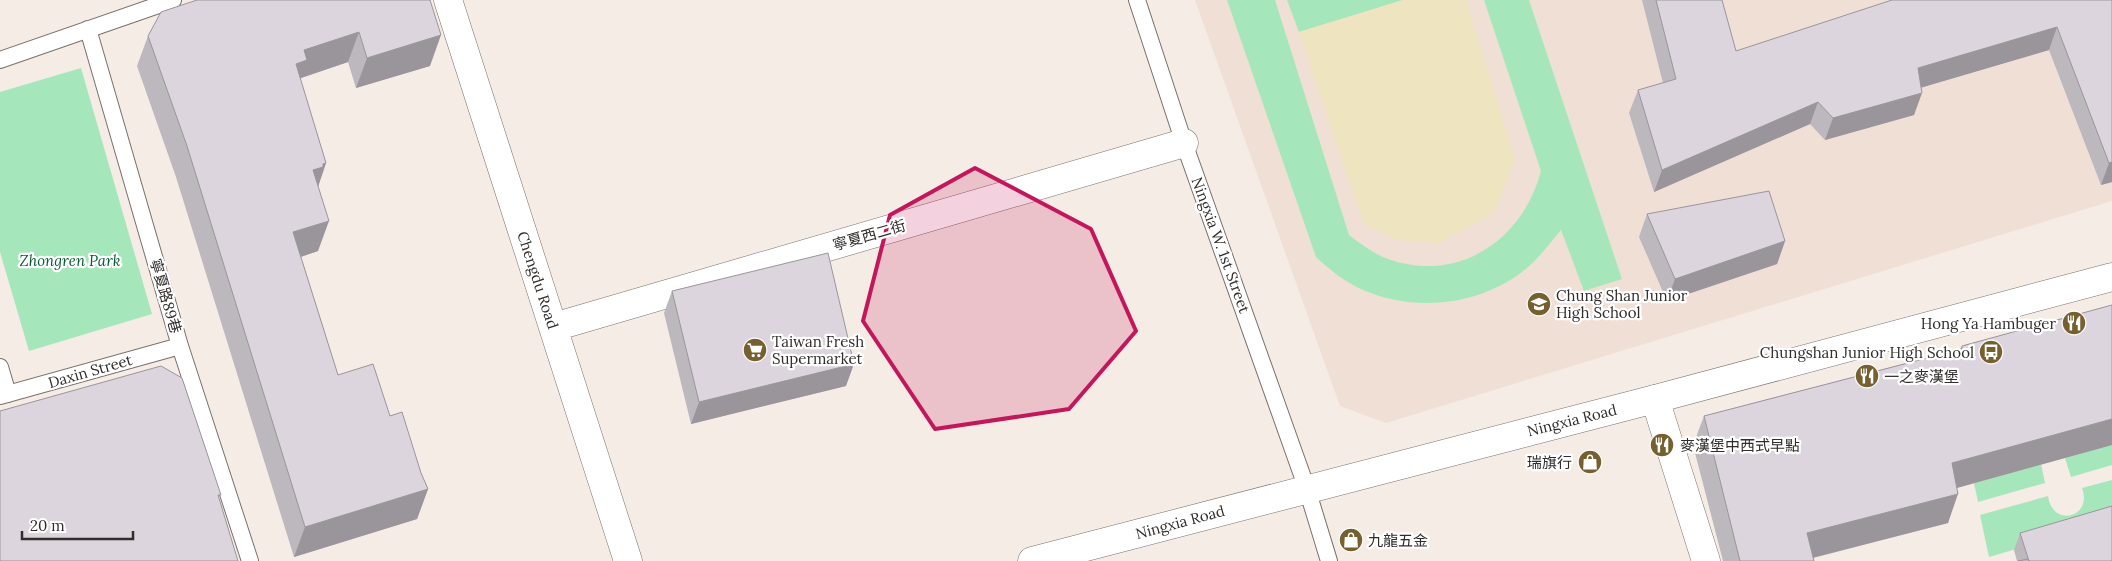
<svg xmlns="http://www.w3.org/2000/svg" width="2112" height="561" font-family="Lora,'Noto Sans TC',serif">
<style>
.built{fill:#f0dfd5}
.green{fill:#a5e7ba}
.sand{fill:#eee4bf}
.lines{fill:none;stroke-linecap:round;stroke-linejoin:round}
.service-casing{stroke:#79716c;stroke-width:18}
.minor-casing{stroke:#79716c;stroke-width:29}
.tertiary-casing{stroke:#79716c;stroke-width:29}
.service{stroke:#fff;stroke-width:16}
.minor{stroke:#fff;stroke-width:28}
.tertiary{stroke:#fff;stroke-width:28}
.wall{fill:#bdb7be}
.shaded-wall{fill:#9a959b}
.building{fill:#dcd5dd;stroke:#9a959b}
.marked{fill:#c2185b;fill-opacity:0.2;stroke:#c2185b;stroke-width:4;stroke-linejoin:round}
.labels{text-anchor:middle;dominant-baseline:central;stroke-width:4.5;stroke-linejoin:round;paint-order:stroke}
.street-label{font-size:15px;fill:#302d2b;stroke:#fff}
.park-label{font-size:15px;font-style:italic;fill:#075c32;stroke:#fff}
.poi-label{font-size:15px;fill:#302d2b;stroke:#fff;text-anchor:start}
</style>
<rect width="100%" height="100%" fill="#f5ece6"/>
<!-- built -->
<path class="built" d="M1195 0H2112V201L1386 423 1340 406Z"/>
<!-- green -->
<path class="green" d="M1227 0H1275L1349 235C1361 244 1374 254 1388 259 1459 284 1523 240 1541 171L1484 0H1529L1622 279 1584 291 1561 230C1549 244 1538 260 1522 272 1477 306 1415 312 1363 290 1345 282 1330 270 1316 257Z
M1287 0H1403L1299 32Z
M81 68 152 314 29 351 0 252V92Z
M2112 444V465L2071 477 2065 458Z
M2041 464 2045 483 1978 502 1974 483Z
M2112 480V521L1989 557 1980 515 2048 496C2052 528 2093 518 2082 488Z"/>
<!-- sand -->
<path class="sand" d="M1403 0H1466L1515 159 1495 212 1440 243 1395 240 1363 223 1299 32Z"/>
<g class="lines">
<!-- service casing -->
<g class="service-casing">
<path id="service" d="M1137 0 1184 143 1307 489 1329 561
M88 29 180 346 250 561
M0 60 173 0
M0 367 8 394
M0 396 180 346"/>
</g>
<!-- minor casing -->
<g class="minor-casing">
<path id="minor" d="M448 0 628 561
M554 327 1184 143
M1655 399 1706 561"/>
</g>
<!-- tertiary casing -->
<g class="tertiary-casing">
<path id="tertiary" d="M1032 561 1655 399 2112 277"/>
</g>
<!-- service -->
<use href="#service" class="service"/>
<!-- minor -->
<use href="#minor" class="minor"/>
<!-- tertiary -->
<use href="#tertiary" class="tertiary"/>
</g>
<!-- wall -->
<path class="wall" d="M430 0V66L356 88 348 62 301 78 300 80 326 163 318 186V251L301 257 338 375 390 416 421 473 428 489 417 519 294 557 176 177 137 66 148 36Z
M1642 0H1722L1736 51 2112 0V182L2101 185 2049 50 1921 87 1914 115 1825 140 1810 124 1654 192 1629 113 1638 90 1663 83Z
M1647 214 1785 241 1777 264 1667 301 1639 237Z
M672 291 846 386 691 424 664 313Z
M2112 305V445L1957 488 1948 523 1813 558 1814 561H1723L1693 445 1704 416 1960 349 1962 346Z
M2020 533 2112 561H2017L2014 550Z"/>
<!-- shaded-wall -->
<path class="shaded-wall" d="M2057 27 2049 50 1910 91 1918 68Z
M359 32 348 62 301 78 296 91V64L304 50Z
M441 35 430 66 356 88 367 58Z
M1922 93 1914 115 1825 140 1833 118Z
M1818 102 1810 124 1654 192 1662 170Z
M2112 162V182L2101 185 2109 163Z
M326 163 316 193 313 170 323 164Z
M329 221 318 251 282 263 293 232Z
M1785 241 1777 264 1667 301 1675 279Z
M854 364 846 386 691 424 699 402Z
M2112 419V445L1942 492 1952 463Z
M428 489 417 519 294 557 305 527Z
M1958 494 1948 523 1800 561 1807 533Z"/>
<!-- building -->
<path class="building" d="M197 0H430L441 35 367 58 359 32 304 50 307 60 296 64 326 163 323 164V167L313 170 329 221 293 232 338 375 373 364 390 416 402 412 421 473 428 489 305 527 187 146 148 36 161 12Z
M1656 0H1722L1736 51 1892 0H2112V162L2109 163 2057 27 1918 68 1922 93 1833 118 1818 102 1662 170 1638 90 1676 79Z
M1769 191 1785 241 1675 279 1647 214Z
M828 253 854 364 699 402 672 291Z
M2112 305V419L1952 463 1958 494 1807 533 1814 561H1740L1704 416 1962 349V346Z
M161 366 182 378 221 495H218L238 561H0V411Z
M2112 506V561H2029L2020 533Z
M2028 559 2029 561H2018Z"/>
<!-- marked area -->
<path class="marked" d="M975 168 1091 229 1136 331 1069 409 935 429 863 321 890 215Z"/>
<!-- icons -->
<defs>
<g id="school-disc" transform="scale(1.25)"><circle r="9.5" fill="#76602f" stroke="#fff"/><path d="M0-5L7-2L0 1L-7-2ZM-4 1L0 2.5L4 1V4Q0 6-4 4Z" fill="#fff"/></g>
<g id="restaurant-disc" transform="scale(1.25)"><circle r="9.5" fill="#76602f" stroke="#fff"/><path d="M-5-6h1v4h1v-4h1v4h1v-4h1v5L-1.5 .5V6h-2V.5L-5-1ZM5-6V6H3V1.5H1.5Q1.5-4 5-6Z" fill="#fff"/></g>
<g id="supermarket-disc" transform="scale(1.25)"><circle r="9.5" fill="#76602f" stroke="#fff"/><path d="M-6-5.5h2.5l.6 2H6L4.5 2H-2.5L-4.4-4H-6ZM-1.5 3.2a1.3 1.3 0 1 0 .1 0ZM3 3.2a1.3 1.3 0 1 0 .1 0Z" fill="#fff"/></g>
<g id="bus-disc" transform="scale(1.25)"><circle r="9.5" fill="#76602f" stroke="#fff"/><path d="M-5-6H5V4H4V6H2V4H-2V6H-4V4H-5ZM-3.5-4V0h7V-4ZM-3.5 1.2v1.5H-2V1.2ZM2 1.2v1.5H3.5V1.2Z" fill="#fff"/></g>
<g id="shop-disc" transform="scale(1.25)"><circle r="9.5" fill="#76602f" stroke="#fff"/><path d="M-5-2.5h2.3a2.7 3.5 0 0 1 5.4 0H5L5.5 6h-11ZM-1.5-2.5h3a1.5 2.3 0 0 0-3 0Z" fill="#fff"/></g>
</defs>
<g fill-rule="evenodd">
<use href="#school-disc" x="1539" y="304"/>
<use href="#restaurant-disc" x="2074" y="323"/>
<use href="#supermarket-disc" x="755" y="350"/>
<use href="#bus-disc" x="1991" y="352"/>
<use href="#restaurant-disc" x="1867" y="376"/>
<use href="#restaurant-disc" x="1662" y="445"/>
<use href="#shop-disc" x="1590" y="462"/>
<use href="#shop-disc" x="1351" y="540"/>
</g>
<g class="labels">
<!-- street labels -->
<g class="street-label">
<text transform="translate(869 235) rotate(-16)">寧夏西二街</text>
<text transform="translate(1221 245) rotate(70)">Ningxia W. 1st Street</text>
<text transform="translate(538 280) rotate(72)">Chengdu Road</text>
<text transform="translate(166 296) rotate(74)">寧夏路89巷</text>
<text transform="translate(90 371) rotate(-16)">Daxin Street</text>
<text transform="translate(1572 420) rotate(-14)">Ningxia Road</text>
<text transform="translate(1180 522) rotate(-15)">Ningxia Road</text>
</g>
<!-- park labels -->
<g class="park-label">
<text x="70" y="260">Zhongren Park</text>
</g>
<!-- poi labels -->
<g class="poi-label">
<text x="1556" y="295">Chung Shan Junior<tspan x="1556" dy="17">High School</tspan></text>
<text x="2056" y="323" text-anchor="end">Hong Ya Hambuger</text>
<text x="772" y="341">Taiwan Fresh<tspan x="772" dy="17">Supermarket</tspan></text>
<text x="1974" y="352" text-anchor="end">Chungshan Junior High School</text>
<text x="1884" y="376">一之麥漢堡</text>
<text x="1680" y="445">麥漢堡中西式早點</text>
<text x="1572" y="462" text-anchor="end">瑞旗行</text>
<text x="1368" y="540">九龍五金</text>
</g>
</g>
<!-- scale -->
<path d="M22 531v8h111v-8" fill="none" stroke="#302d2b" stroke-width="2.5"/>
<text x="30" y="531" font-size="15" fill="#302d2b" stroke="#ffffff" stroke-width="4" paint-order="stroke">20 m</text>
</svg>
